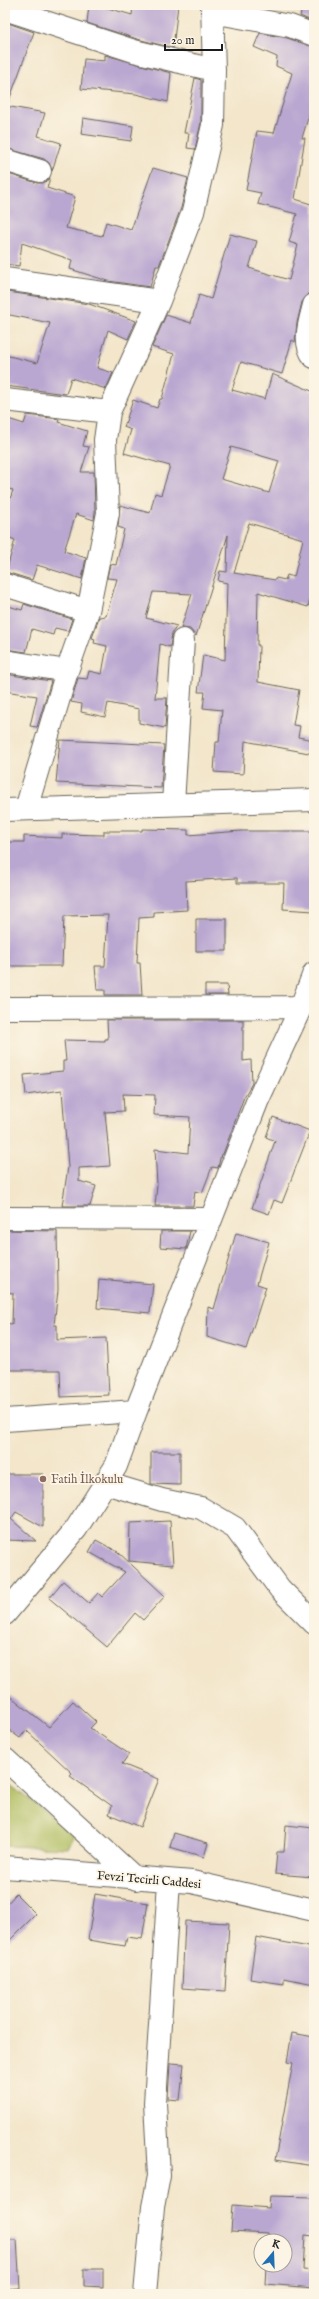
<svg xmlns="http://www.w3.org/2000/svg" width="319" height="2299" font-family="'IM FELL English',serif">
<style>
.green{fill:#adbb5d;stroke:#646c3c}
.building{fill:#baa7d1;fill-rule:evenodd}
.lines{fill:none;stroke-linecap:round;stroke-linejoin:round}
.minor-casing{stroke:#676359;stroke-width:24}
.minor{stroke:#fff;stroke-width:22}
.education-dot{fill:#8d6e63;stroke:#fcf5e5;stroke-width:1.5}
.labels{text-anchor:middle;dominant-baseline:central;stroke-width:3.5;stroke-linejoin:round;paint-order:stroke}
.education-label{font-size:12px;fill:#785e54;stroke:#fcf5e5;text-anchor:start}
.street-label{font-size:12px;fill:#1c1c1c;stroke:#fcf5e5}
</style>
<rect width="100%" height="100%" fill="#fcf5e5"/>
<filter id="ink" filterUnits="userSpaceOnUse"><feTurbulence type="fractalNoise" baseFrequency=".025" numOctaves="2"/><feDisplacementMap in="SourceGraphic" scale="8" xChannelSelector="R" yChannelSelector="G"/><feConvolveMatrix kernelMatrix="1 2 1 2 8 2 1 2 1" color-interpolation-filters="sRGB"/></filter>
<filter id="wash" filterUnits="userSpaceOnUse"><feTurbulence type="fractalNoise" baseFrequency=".012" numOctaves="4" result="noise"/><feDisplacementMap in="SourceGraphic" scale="16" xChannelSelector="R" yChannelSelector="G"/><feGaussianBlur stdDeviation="0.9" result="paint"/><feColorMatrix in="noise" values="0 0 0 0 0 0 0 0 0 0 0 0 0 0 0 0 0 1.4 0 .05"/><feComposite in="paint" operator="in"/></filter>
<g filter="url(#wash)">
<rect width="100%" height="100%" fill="#f3e6cb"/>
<!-- green -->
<path class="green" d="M5 1780 74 1835 68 1848 5 1846Z"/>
<g id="blocks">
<!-- building -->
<path class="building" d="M89 5H97L132 15 133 5H178L173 48 137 39 87 23Z
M303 5H314V22L300 16Z
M5 22 34 32 7 106 5 105Z
M260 33 287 38 314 47V98L302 138H305L295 199 314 205V274L309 294 302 302 297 323 295 342 292 340 282 374 241 362 232 390 265 399 272 374 314 392V585L308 607 258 592 257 645H259L258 682 299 690 293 725 300 726 298 737 314 740V754L245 741 243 774 214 772 216 742H219L222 710 203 708 205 692H198L203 655 225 660 227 583 218 581 220 571 227 572 228 535 196 636 190 629 181 628 192 594 153 592 146 618 177 626 172 633 170 647 160 644 155 698H167L165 728 139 723V709L108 703 105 717 81 712 82 704 71 702 78 678 87 679 89 671 102 674 107 646 94 643 95 639 92 638 99 617 106 616 117 579 107 578 110 564 116 565 124 529 118 527 120 505 150 513 155 493 161 495 170 466 124 453 131 430 124 427 133 400 157 408 160 399H162L174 354 152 347 166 315 191 323 199 295 211 299 230 234 257 241 249 268 289 280 298 245 289 242 297 214 258 204 261 193 246 190 257 131 274 133 292 73 276 66 277 57 254 47ZM231 447 279 461 269 493 221 479ZM249 523 303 539 294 577 287 575 285 580 276 578 275 580 234 573Z
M105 55 171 73 168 102 136 94 81 89 84 59 105 61Z
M195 78 201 80V123L195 149 187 148 189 133H184Z
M5 106 45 113 38 136 61 143 52 171 49 163 44 159 5 148Z
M83 118 133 126 131 141 81 134Z
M153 168 188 178 181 208 159 266H156L150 287 108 281 70 269 72 260 22 243 19 266 5 264V173L37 183H43L50 178 47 188 75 197 66 228 102 236 106 222 131 230Z
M8 292 89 304 136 321 128 339 108 330 97 368 113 373 106 389 71 378 66 394 5 386V355L37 363 50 323 5 314V295H7Z
M27 415 59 419 58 422 87 431 83 446 89 447 81 472H94L95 512 94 520 76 514 64 551 86 558 82 579 37 565 32 580 6 572 15 540 5 536V514L13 490 5 488V418L24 424Z
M24 604 72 619 68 631 55 628 53 635 32 629 26 652 5 649V605L22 610Z
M5 674 51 681 37 727 30 726 37 696 5 691Z
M60 740 164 745 161 788 56 783Z
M142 829 188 830V835L241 831H314V911L283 909 284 883H237V878L186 881 187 910 154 912V917L139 918 137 963H140L142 995H105V990H97L95 966H105L108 915 64 916 62 966H5V842H24V836L62 838V834L104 835V831H142Z
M196 919H227V951H196Z
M205 985H227L228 995H205Z
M107 1020H243V1061L251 1060 252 1083 244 1097 223 1154H221L218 1168 212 1167 202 1193 195 1191 193 1206H155L157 1185 155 1149 188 1153 190 1117 154 1115 155 1095 123 1094 124 1111 105 1112 110 1166 79 1168V1181L96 1186 90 1206H62L68 1167 62 1090 26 1095 24 1075 63 1071V1061H66L64 1040 105 1041V1039H108Z
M273 1117 310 1131 282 1203 274 1200 269 1214 252 1208 275 1141 266 1137Z
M5 1230 57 1231 58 1290 54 1325H57V1340L106 1338 109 1395 61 1397 60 1370H5V1323L12 1324 13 1293 5 1292Z
M161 1231H190L186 1249 160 1247Z
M236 1233 269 1242 257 1284 266 1287 246 1349 207 1337 208 1307 214 1309Z
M99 1279 153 1284 150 1313 97 1308Z
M151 1452H180V1485L151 1484Z
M5 1474H43V1527L16 1512 11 1519 36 1541 5 1540Z
M170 1521 173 1565 129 1561 130 1523Z
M96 1540 118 1552 165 1596 143 1620 135 1613 107 1647 49 1598 63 1581 89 1603 98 1593 102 1597 125 1572 89 1552Z
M5 1692 49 1727 73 1701 96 1722 90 1728 129 1754 122 1764 159 1779 140 1827 109 1814 112 1806 70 1776 72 1773 26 1730 20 1738 5 1727Z
M286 1825 314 1828V1877L275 1874 277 1852H284Z
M174 1833 208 1843 204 1857 170 1847Z
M16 1894 36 1914 5 1945V1906Z
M95 1894 148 1903 142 1939 127 1937 125 1946 88 1940Z
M185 1921 229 1923 225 1991 182 1988Z
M256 1937 314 1948V1984L284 1978V1984L250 1979Z
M292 2033 314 2037V2166L275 2160 293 2063 287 2062Z
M170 2063 184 2064 180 2100 168 2099Z
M270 2196 314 2197V2236L305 2235 303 2270 314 2271V2288L265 2284 266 2265H285V2241H268V2233L231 2231 233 2205 269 2208Z
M5 2240H17L20 2288 5 2289Z
M84 2269H103V2287L84 2286Z"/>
</g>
</g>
<g filter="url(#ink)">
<use href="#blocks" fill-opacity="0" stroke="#676359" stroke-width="1"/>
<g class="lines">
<!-- minor casing -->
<g class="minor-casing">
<path id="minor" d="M5 9 134 51 214 70
M212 12 290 26 314 35
M5 160 40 171
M5 279 159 301
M314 305C310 321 302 342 314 357
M5 400 109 412
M5 585 88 611
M5 661 67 671
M173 804 183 640
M26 809 67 671 88 611 108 513 105 440 109 412 159 301 193 212 213 125 214 70 212 5
M5 810 314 800
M5 1008 301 1007
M5 1218 211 1219
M5 1420 136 1411
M105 1483 162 1500 201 1508 235 1528 280 1589 314 1623
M5 1614 76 1529 116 1466 136 1411 257 1102 301 1007 314 973
M5 1759 136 1879
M5 1867 192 1882 314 1910
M145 2294 153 2207 159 2176 155 2103 169 1881"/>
</g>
<!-- minor -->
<use href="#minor" class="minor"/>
</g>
</g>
<!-- markers -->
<circle class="education-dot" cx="43" cy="1479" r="4"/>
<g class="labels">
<!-- education labels -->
<g class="education-label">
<text x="51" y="1479">Fatih İlkokulu</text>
</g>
<!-- street labels -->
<g class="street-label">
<text transform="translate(149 1880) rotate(5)">Fevzi Tecirli Caddesi</text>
</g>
</g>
<!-- margin -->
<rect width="319" height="2299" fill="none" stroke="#fcf5e5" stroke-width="20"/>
<!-- north arrow -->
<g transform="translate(273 2253) rotate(19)"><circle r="19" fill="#fcf5e5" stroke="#a29e95"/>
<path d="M0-3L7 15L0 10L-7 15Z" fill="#1f6fb2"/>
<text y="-6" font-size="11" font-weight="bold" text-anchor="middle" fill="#1c1c1c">K</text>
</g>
<!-- scale -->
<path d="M165 44v6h57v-6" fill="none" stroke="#1c1c1c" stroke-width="2"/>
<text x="171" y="44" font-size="12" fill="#1c1c1c" stroke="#fcf5e5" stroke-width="3" paint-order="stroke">20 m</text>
</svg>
